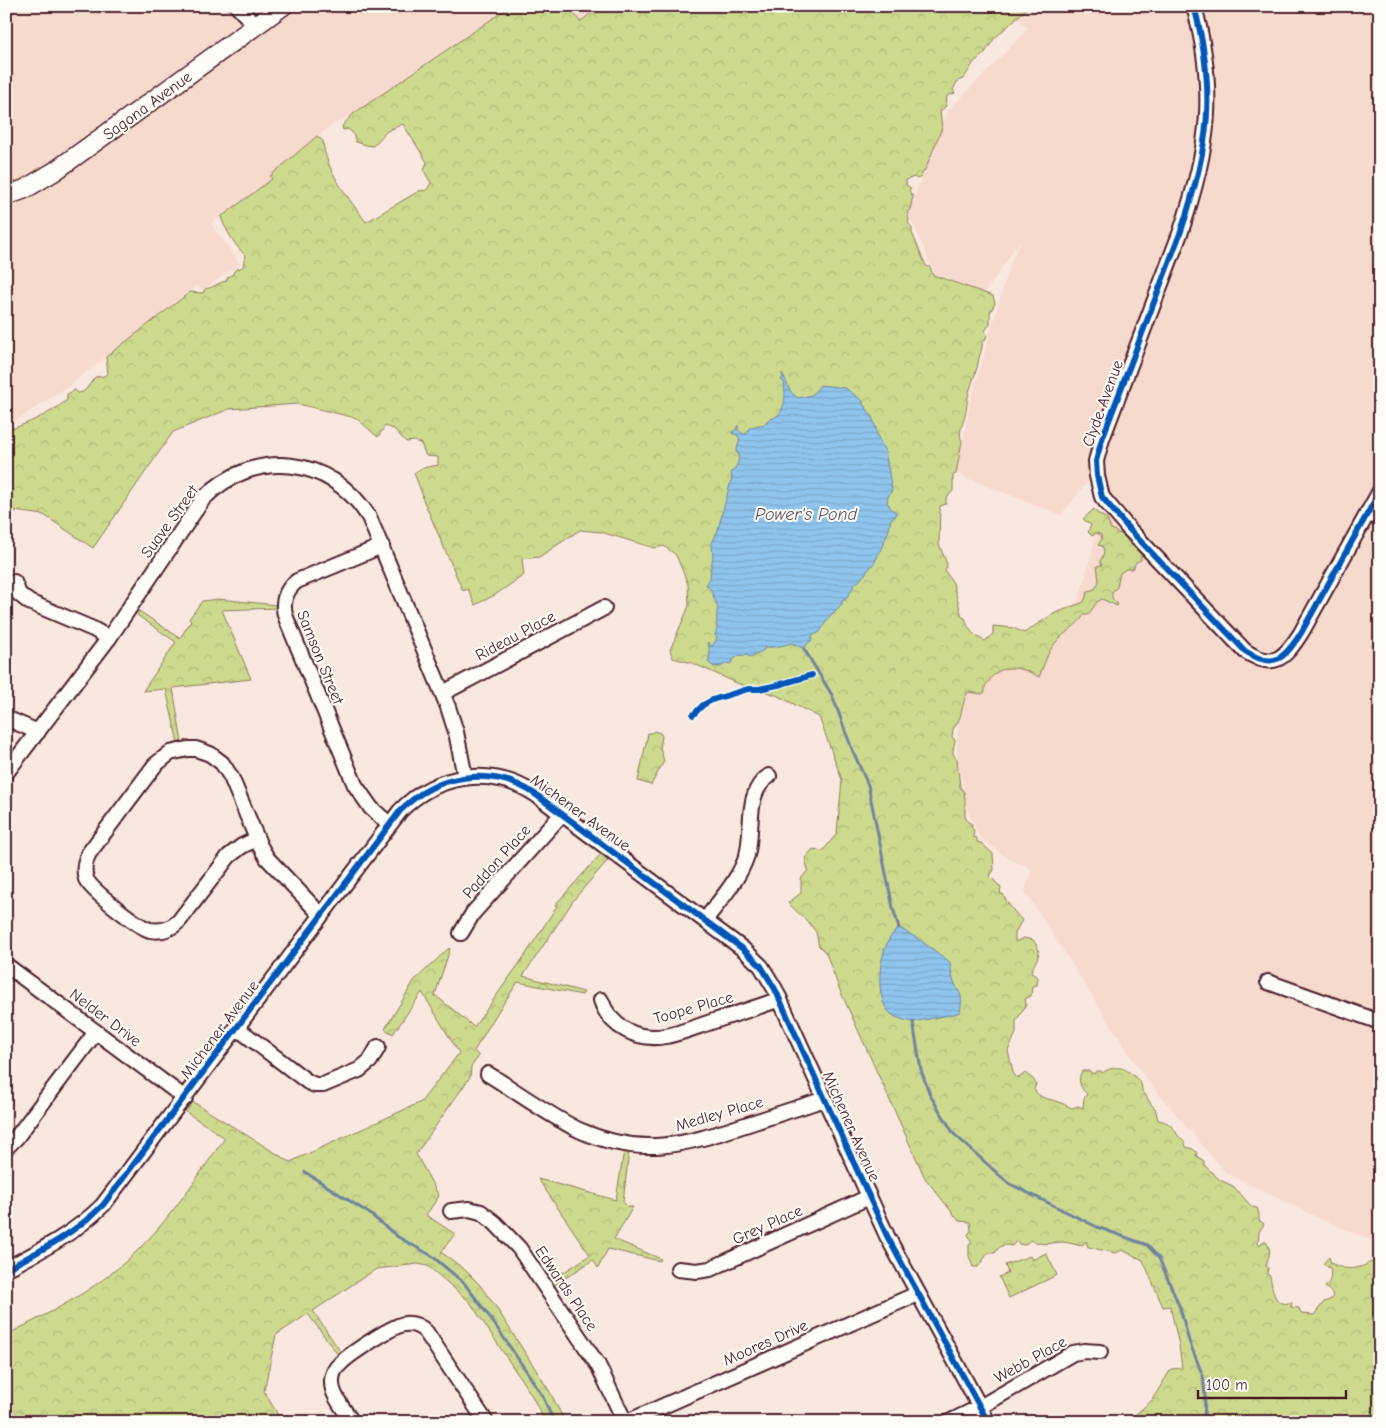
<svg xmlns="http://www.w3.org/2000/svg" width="1386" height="1428" viewBox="0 0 1386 1428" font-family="'Comic Neue',sans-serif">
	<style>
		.built { fill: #f7dace }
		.forest { fill: url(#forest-crowns); stroke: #8c7c5c }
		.water { fill: url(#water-rules); stroke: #73839f }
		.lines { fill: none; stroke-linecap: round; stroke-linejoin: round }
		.stream { stroke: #73839f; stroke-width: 3 }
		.minor-casing { stroke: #4a1f2b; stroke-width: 18 }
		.major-casing { stroke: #4a1f2b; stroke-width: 21 }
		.minor { stroke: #fdfcf7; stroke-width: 14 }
		.major { stroke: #fdfcf7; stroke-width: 18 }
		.cycleway-casing { stroke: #fdfcf7; stroke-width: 9 }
		.cycleway { stroke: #0057b8; stroke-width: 6 }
		.labels { text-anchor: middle; stroke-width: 4; stroke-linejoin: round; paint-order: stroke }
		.street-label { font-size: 16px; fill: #4a1f2b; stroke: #fdfcf7 }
		.water-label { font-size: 18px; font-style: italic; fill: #5f5165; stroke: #fdfcf7 }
	</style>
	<defs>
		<pattern id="forest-crowns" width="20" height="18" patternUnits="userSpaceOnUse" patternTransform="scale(1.25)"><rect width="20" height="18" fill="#cdda8e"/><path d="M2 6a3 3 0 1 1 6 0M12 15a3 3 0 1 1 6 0" fill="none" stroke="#b2bb7b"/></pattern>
		<pattern id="water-rules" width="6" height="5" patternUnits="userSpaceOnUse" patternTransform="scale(1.25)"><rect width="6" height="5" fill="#8fc5ed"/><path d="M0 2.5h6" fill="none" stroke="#7da9cb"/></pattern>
	</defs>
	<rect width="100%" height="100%" fill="#f9e8df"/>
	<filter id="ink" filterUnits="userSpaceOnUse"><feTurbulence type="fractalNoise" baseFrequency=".02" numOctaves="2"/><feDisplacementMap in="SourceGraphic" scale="10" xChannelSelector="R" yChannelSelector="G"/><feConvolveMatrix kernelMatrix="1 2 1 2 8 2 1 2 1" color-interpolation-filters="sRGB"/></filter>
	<g filter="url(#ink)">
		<g class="built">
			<polygon points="6,6 511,6 353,114 329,127 270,175 272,179 211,224 240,264 203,290 196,286 69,386 15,421 6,424"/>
			<polygon points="569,6 600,6 580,22"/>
			<polygon points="1006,6 1187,6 1199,61 1201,112 1194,164 1187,188 1151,286 1164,291 1192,222 1212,153 1215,119 1215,84 1212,50 1203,10 1206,6 1380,6 1380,1244 1320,1219 1226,1173 1144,1077 1025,891 1032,869 1010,860 980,837 968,812 957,755 957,733 966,698 979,674 1024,633 1079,600 1103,510 1094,496 1089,481 1061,515 956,474 971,400 1009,267 1021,239 985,293 935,274 908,213 948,111 1028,29"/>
		</g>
		<g class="forest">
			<path d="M511,6H569L580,22L600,6H1029L994,39L984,54L974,62L964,78L957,82L953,90L955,93L947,96L946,106L940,111L942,128L925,170L923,172L921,177L917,179L914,177L906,180V182L907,186L911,188L909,190L911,195L913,196L910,210L907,212L909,220L908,223L912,228V233L926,266L930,267L933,275L993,296L995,303L990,313V324L985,331L987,335L985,340L982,343C983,349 980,352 979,358C977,370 973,380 969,392C967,400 967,410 964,419C962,426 958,434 962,441L956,474L953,475V491L946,498V504L940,506L939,544L947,564L945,571L953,583L962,617L965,618C968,629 973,636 985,641L993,634V626L1014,628L1024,633L1053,614L1084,602L1088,591L1095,589L1099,581L1097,566L1102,565L1100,561L1103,556L1104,550L1102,546L1098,545L1102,539L1101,535L1097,533L1092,536L1088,532L1091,525L1083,519L1094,509L1097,513L1107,519L1111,529L1114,530L1117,533C1126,534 1126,541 1132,546C1135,549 1138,551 1141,554V560L1136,562L1133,569H1126L1120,573L1117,587L1112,592V598L1118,604L1117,606L1102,599L1097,602L1088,615H1084C1077,626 1065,632 1056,642C1047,652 1044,666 1039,677C1023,667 1000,662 989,681C986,685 984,686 985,692L982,694L968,692C961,703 963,720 953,729L952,737L955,740C954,748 950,754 957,759L960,787L964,792L965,799V816L967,821L973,825L971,827L974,830L973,837L977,838V842L981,843L993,854L994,870L990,876L1001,888L1000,894H1003C1005,901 1016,914 1022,920L1015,933V942L1024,938L1033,940C1045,955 1035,958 1031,973L1038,977L1037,985L1032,986L1031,996L1025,999L1026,1005L1016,1021V1033L1008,1051L1014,1076L1019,1078L1025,1073L1033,1079L1036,1084L1034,1089C1039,1099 1048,1098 1058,1102C1062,1103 1067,1106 1072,1108L1078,1106L1083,1108L1084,1098L1087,1094C1080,1088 1077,1079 1082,1071H1089L1094,1074L1096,1071H1101L1102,1073C1117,1064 1124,1067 1135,1077C1140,1082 1142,1083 1142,1091C1148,1096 1148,1103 1155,1108L1158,1120C1167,1121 1173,1126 1177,1134C1180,1139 1185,1140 1186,1147L1193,1149L1197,1153L1196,1156L1204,1161V1165L1220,1180L1233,1186L1252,1207L1257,1208L1259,1214V1220L1264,1224L1259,1232L1258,1244L1260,1245L1262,1242H1266C1273,1252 1268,1256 1266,1266L1268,1268L1267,1274L1270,1276C1273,1289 1273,1309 1292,1302L1291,1307L1299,1308L1301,1314L1314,1315L1324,1302L1332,1299C1334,1292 1329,1291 1325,1287C1332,1281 1330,1276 1331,1269L1323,1264L1329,1257L1331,1263C1345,1271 1358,1270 1371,1262L1380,1266V1422H1127L1152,1400L1171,1369L1182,1368L1179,1345L1170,1306L1163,1307L1143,1260L1122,1250L1116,1253L1088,1247L1086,1241L1082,1246C1076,1245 1068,1242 1062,1242C1048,1243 1044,1246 1030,1240L1025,1245L1019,1244L1017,1240L1012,1246C1003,1244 1000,1245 995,1253H988L978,1267H973L969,1256V1245L972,1243L968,1234L971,1231L970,1222L959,1221L925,1178L839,988L826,953L819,946L816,932L810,924L788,903L801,893V879L808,870L805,858L813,849L823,851L837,833L842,780L819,717L776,695L739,684L692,663L673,658L670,650L689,606L688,584L676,555L664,546L654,548L601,532L580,530L539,557L522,559L524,575L495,595L475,605L468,589L463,591L422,497L423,496L414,473L422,468L438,465V457L426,456L421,444L415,441L406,442L394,429L385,426L378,437L356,418L298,404L229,409L173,432L93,548L44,515L6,510V431C28,423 49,415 67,400V394L75,390L78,393L83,392L87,388L95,377L104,376L108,373L106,357L190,292L203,293L205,289C213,288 217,283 226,281L228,277L232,275L235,270L243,267L245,255C236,247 225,229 221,217L272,179L270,176L317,136L323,141C325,170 350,200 366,222L419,191L427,190L431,183L424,171L427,162L403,124L387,131L373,146L366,145L356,142L352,132L348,129L343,130L342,126L353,114Z"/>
			<polygon points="218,599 277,605 277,608 222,610 251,679 173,688 182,743 178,743 166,689 143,691 176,642 137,615 139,611 180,638 191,621 189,619 202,601"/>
			<polygon points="654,731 660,733 662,736 660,748 664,761 651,785 638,781 648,733 651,733"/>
			<path d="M601,854L608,860L575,898L523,976L584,992L582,995L518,982L499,1010L474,1051L479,1056L471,1067L470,1077L416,1154L439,1196L426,1215L455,1234L441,1252L464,1269L479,1284L494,1304L550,1392L565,1422H545L532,1396L470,1302L428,1266L418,1264L376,1269L313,1311L342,1354L339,1356L308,1314L276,1335L264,1391L282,1422H6V1335C54,1311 103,1286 141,1247C173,1215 198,1175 225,1138L186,1112L193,1102L290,1162L421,1102L459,1053L422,992L393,1034L385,1029L414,981L449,948L450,949L435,995L474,1027L526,954L557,906L555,905Z"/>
			<polygon points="624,1150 629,1151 623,1202 628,1207 633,1207 614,1239 661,1259 660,1261 608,1249 598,1268 593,1260 553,1286 549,1282 590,1255 538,1179 616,1200"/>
			<polygon points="1046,1253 1057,1275 1009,1298 999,1277 1008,1273 1005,1265 1030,1256 1032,1260"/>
		</g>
		<g class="water">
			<path d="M782,373C789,384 786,390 798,398L812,395L820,385L845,388L863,401V405L865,406L872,417L876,428V433L885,451L892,490L888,497L887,502L892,510L896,512L895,517L891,519L888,533L875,562L860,580L855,584L846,599L842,601V604L829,617L820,632L812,636V640L807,644L804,649L793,643C783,645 776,648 765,647L764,650L750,657L747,655L744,656L739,655L733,660L731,664L727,663L722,666L714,667L708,662L710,655L708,642L712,647L717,638L715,635C719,626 715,616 718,608L710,588L706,585L710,579L711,566L713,558L712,543L717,533L732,477L731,473C736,468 740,461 738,453L736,452L740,439L736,434H732L733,431H735L738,425V430L743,434H746L750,427L765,424L769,419C786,417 786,396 784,382L781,380L783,377Z"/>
			<path d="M899,928L917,938L950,962C951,968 951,974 953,979C959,995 964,992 960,1012L954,1014L913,1022C906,1021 896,1018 891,1014C872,998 879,940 899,928Z"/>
		</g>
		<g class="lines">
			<g class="stream">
				<polyline points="804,649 832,695 852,749 868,785 893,908 899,928"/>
				<polyline points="913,1022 921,1070 930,1095 954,1134 1008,1183 1097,1227 1147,1245 1159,1258 1180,1308 1189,1341 1203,1376 1205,1397 1204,1422"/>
				<polyline points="305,1172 370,1214 398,1237 432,1256 464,1283 489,1316 529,1375 543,1397 554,1422"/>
			</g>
			<defs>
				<g id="minor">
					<polyline points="237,6 256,26"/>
					<path d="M1194,6C1217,92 1209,148 1181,231L1102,439L1096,461L1097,476L1102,497L1129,529L1245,651C1274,670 1284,659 1301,633L1380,491"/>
					<polyline points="1367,513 1380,519"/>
					<path d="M382,546L297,581C285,590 281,604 286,618L355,785L371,808L389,824"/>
					<polyline points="14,582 19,594 29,602 93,629 109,638"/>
					<polyline points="443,693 604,608"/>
					<polyline points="6,718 38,732"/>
					<path d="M6,773L109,638L203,499C254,447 331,456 369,517L448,707L456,732L465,777"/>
					<path d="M257,839L242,846L229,856L179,921C171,929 161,932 150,930C138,927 91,890 86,879C83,870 85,861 89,853L155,765L170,753L188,749H196L210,754L222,763L231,777L260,846L267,858L321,915"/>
					<path d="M705,920C720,900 739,880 747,855C754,830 744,792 769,776"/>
					<polyline points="461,933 473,913 562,814"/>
					<polyline points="6,965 185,1098"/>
					<polyline points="1268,982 1380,1022"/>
					<path d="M601,1000C610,1028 638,1041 666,1036C682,1033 698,1026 714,1021C736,1014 758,1007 780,999"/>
					<polyline points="237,1028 308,1082 315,1085 323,1085 359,1070 370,1061 378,1047"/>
					<path d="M488,1074C516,1091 550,1116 579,1130C641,1158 684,1145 745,1125C772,1116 798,1108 825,1099"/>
					<polyline points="6,1148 16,1138 96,1032"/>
					<polyline points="451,1211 469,1209 481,1212 495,1223 519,1248 598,1365 625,1422"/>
					<path d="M6,1269C42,1250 75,1233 103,1205L400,811C436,774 491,765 535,794L743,949L761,966L775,989L887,1236L988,1422"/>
					<polyline points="678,1269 697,1271 710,1269 869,1197"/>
					<path d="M352,1422C345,1410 331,1395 332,1381C332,1375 335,1368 340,1364C348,1355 395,1324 405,1324C413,1323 420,1326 426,1332L486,1422"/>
					<polyline points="627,1422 917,1294"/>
					<polyline points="949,1422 980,1407 1073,1353 1084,1351 1100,1352"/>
				</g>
				<polyline id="major" points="6,196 25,189 55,171 283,6"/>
			</defs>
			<use href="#minor" class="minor-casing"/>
			<use href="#major" class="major-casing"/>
			<use href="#minor" class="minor"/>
			<use href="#major" class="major"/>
			<defs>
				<g id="cycleway">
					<path d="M1194,6C1217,92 1209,148 1181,231L1102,439L1096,461L1097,476L1102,497L1129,529L1245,651C1274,670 1284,659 1301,633L1380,491"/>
					<polyline points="693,715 703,705 712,700 748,689 759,689 778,685 812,675"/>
					<path d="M6,1269C42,1250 75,1233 103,1205L400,811C436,774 491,765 535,794L743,949L761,966L775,989L887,1236L988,1422"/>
				</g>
			</defs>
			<use href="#cycleway" class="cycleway-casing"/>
			<use href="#cycleway" class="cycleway"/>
		</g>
	</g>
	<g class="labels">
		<g class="street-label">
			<text transform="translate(147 105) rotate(-36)" y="6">Sagona Avenue</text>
			<text transform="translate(1102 403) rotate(-70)" y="6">Clyde Avenue</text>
			<text transform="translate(169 521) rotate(-54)" y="6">Suave Street</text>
			<text transform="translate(515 635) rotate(-28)" y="6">Rideau Place</text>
			<text transform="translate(321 657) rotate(68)" y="6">Samson Street</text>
			<text transform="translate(581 812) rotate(36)" y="6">Michener Avenue</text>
			<text transform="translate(496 861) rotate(-48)" y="6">Paddon Place</text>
			<text transform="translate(693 1007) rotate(-16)" y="6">Toope Place</text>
			<text transform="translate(106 1017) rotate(37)" y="6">Nelder Drive</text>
			<text transform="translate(219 1029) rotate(-53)" y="6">Michener Avenue</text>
			<text transform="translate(719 1113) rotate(-16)" y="6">Medley Place</text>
			<text transform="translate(852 1126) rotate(66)" y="6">Michener Avenue</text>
			<text transform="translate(767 1224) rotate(-24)" y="6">Grey Place</text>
			<text transform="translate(567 1288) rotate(56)" y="6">Edwards Place</text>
			<text transform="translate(765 1342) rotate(-24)" y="6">Moores Drive</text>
			<text transform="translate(1030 1359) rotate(-29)" y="6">Webb Place</text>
		</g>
		<g class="water-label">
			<text x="806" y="520">Power's Pond</text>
		</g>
	</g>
	<rect width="1386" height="1428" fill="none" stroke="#fdfcf7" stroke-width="25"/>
	<rect x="12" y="12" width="1361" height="1403" fill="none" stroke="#4a1f2b" stroke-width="2" filter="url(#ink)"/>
	<path d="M1198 1390v8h148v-8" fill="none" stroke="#4a1f2b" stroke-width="2.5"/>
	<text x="1206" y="1390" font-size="15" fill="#4a1f2b" stroke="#fdfcf7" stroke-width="4" paint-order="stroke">100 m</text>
</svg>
